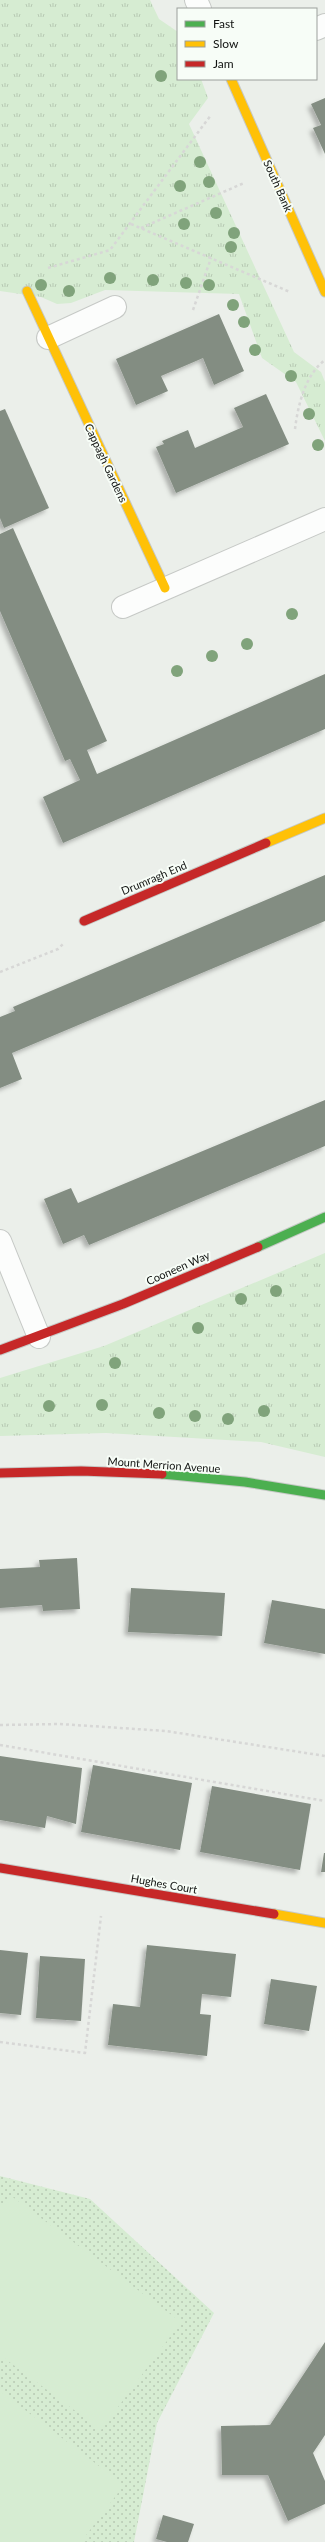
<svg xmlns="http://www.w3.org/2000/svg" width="325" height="2542" viewBox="0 0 325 2542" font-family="Lato,sans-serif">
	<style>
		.grass { fill: url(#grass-tufts) }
		.park { fill: url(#park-dots) }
		.pitch { fill: #d6ecd2 }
		.building { fill: #838d82; filter: url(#shadow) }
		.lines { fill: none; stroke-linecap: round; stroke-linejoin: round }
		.street-casing { stroke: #c6c9c6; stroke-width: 24 }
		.fast-casing { stroke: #c6c9c6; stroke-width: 11 }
		.slow-casing { stroke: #c6c9c6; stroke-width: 11 }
		.jam-casing { stroke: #c6c9c6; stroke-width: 11 }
		.path { stroke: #d7d7d6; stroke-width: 2.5; stroke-dasharray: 3 3; stroke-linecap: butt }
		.street { stroke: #fcfdfc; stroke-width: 22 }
		.fast { stroke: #4caf50; stroke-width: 9 }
		.slow { stroke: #ffc107; stroke-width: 9 }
		.jam { stroke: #c62828; stroke-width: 9 }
		.tree { fill: #80a37b }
		.labels { text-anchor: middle; stroke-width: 4; stroke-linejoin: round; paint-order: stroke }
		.street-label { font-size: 11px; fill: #101210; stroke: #f7fdf7 }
	</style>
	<defs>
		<pattern id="grass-tufts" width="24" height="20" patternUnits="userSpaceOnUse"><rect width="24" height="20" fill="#d6ecd2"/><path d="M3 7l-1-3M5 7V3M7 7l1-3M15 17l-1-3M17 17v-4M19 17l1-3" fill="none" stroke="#b7c9b3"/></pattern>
		<pattern id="park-dots" width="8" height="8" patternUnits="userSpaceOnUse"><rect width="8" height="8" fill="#d6ecd2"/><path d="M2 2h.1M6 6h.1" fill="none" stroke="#b7c9b3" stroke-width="1.8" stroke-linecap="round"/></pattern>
		<filter id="shadow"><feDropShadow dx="-3.5" dy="3.5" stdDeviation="2" flood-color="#0004"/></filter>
	</defs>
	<rect width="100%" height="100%" fill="#ebefea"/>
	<g class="grass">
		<polygon points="0,0 150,0 159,19 178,32 178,79 201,79 208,98 189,124 294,352 321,372 325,382 325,441 296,382 262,358 239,294 105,290 71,303 57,304 41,297 0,291"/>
		<polygon points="325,1253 325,1457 261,1442 106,1433 0,1436 0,1378 104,1346"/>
	</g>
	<polygon class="park" points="0,2176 90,2199 214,2313 157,2423 134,2542 0,2542"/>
	<g class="pitch">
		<polygon points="10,2195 181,2322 101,2430 0,2355 0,2208"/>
		<polygon points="0,2391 124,2485 81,2542 0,2542"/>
	</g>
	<g class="building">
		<polygon points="325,98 325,154 313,128 321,125 311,104"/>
		<polygon points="219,314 244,371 214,385 203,358 161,376 168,391 136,405 116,359"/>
		<polygon points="266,394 289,444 176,493 156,447 164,444 162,441 188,430 195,448 243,427 234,408"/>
		<polygon points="5,409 49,508 4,528 0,518 0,411"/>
		<polygon points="13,528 107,741 87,750 97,774 325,674 325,729 63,843 43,797 80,780 70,759 65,761 0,611 0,534"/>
		<polygon points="325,875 325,921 12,1053 22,1079 0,1088 0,1017 15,1011 13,1007"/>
		<polygon points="325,1100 325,1146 89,1245 84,1235 63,1244 44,1199 71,1188 78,1203"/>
		<polygon points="77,1558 80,1609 43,1611 42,1605 0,1608 0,1569 40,1567 39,1560"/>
		<polygon points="131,1588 225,1593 222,1636 128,1632"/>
		<polygon points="272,1600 325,1609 325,1654 264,1643"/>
		<polygon points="0,1756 82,1768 76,1824 47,1816 45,1828 0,1820"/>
		<polygon points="93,1765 192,1783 180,1850 81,1832"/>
		<polygon points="212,1786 311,1804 300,1870 200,1852"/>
		<polygon points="324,1853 325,1853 325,1872 321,1872"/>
		<polygon points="147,1945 236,1954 231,1997 202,1994 200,2014 211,2015 207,2056 108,2045 113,2004 140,2007"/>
		<polygon points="0,1950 28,1953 21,2015 0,2013"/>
		<polygon points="40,1956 85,1959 81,2021 36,2018"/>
		<polygon points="271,1979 317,1986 309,2031 264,2024"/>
		<polygon points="325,2342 325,2435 313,2453 325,2481 325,2504 288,2521 268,2475 222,2475 221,2426 270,2425"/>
		<polygon points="163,2515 194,2524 188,2542 167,2542 156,2539"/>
	</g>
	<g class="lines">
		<defs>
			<g id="street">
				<polyline points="196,0 200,9"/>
				<polyline points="316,29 325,25"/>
				<polyline points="48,338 115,307"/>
				<polyline points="123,607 325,519"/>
				<polyline points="0,1241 39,1337"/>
			</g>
			<g id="fast">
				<polyline points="258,1247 325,1217"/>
				<polyline points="162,1474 245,1482 325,1495"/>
			</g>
			<g id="slow">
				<polyline points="231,79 325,292"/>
				<polyline points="27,291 165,588"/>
				<polyline points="266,843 325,818"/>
				<polyline points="274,1914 325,1923"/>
			</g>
			<g id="jam">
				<polyline points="84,921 266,843"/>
				<polyline points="0,1350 123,1304 258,1247"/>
				<polyline points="0,1473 81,1471 162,1474"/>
				<polyline points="0,1868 274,1914"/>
			</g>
		</defs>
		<use href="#street" class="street-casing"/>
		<use href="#fast" class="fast-casing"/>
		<use href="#slow" class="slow-casing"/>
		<use href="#jam" class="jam-casing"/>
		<g class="path">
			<polyline points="131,224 290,292"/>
			<polyline points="141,228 244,183"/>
			<polyline points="48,268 110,250 211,115"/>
			<polyline points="193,310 211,258"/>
			<path d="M295,429C298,405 305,375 325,360"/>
			<polyline points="0,972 58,949 63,944"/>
			<polyline points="0,1725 60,1724 166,1731 325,1756"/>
			<polyline points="0,1745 325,1801"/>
			<polyline points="0,2042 85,2053 101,1916"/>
		</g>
		<use href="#street" class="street"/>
		<use href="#fast" class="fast"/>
		<use href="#slow" class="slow"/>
		<use href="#jam" class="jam"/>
	</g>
	<g class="tree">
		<circle cx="161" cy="76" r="6"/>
		<circle cx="200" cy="162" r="6"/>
		<circle cx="209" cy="182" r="6"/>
		<circle cx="180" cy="186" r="6"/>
		<circle cx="216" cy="213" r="6"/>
		<circle cx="184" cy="224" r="6"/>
		<circle cx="234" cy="233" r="6"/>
		<circle cx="231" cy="247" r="6"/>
		<circle cx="110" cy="278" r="6"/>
		<circle cx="153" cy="280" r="6"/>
		<circle cx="186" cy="283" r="6"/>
		<circle cx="41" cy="285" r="6"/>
		<circle cx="209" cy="285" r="6"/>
		<circle cx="69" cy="291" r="6"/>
		<circle cx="233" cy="305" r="6"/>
		<circle cx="244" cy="322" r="6"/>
		<circle cx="255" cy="350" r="6"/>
		<circle cx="291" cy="376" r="6"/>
		<circle cx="309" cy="414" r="6"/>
		<circle cx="318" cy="445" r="6"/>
		<circle cx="292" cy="614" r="6"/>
		<circle cx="247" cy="644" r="6"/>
		<circle cx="212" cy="656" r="6"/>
		<circle cx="177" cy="671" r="6"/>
		<circle cx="276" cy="1291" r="6"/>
		<circle cx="241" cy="1299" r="6"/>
		<circle cx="198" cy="1328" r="6"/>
		<circle cx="115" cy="1363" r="6"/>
		<circle cx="102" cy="1405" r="6"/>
		<circle cx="49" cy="1406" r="6"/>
		<circle cx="264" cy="1411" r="6"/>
		<circle cx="159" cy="1413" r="6"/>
		<circle cx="195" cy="1416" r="6"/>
		<circle cx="228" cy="1419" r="6"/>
	</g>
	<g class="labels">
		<g class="street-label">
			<text transform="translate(278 186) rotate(66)" y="4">South Bank</text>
			<text transform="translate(106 463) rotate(65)" y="4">Cappagh Gardens</text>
			<text transform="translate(154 878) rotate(-23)" y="4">Drumragh End</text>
			<text transform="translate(178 1268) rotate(-24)" y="4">Cooneen Way</text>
			<text transform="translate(164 1465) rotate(4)" y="4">Mount Merrion Avenue</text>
			<text transform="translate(164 1884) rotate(10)" y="4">Hughes Court</text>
		</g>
	</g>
	<rect x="177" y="8" width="140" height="72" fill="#f7fdf7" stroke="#9b9f9b"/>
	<rect x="185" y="21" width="20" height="6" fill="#4caf50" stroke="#9b9f9b"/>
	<text x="213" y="28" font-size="12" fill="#101210">Fast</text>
	<rect x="185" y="41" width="20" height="6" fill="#ffc107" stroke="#9b9f9b"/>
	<text x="213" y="48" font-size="12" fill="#101210">Slow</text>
	<rect x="185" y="61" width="20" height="6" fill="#c62828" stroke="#9b9f9b"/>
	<text x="213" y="68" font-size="12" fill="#101210">Jam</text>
</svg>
